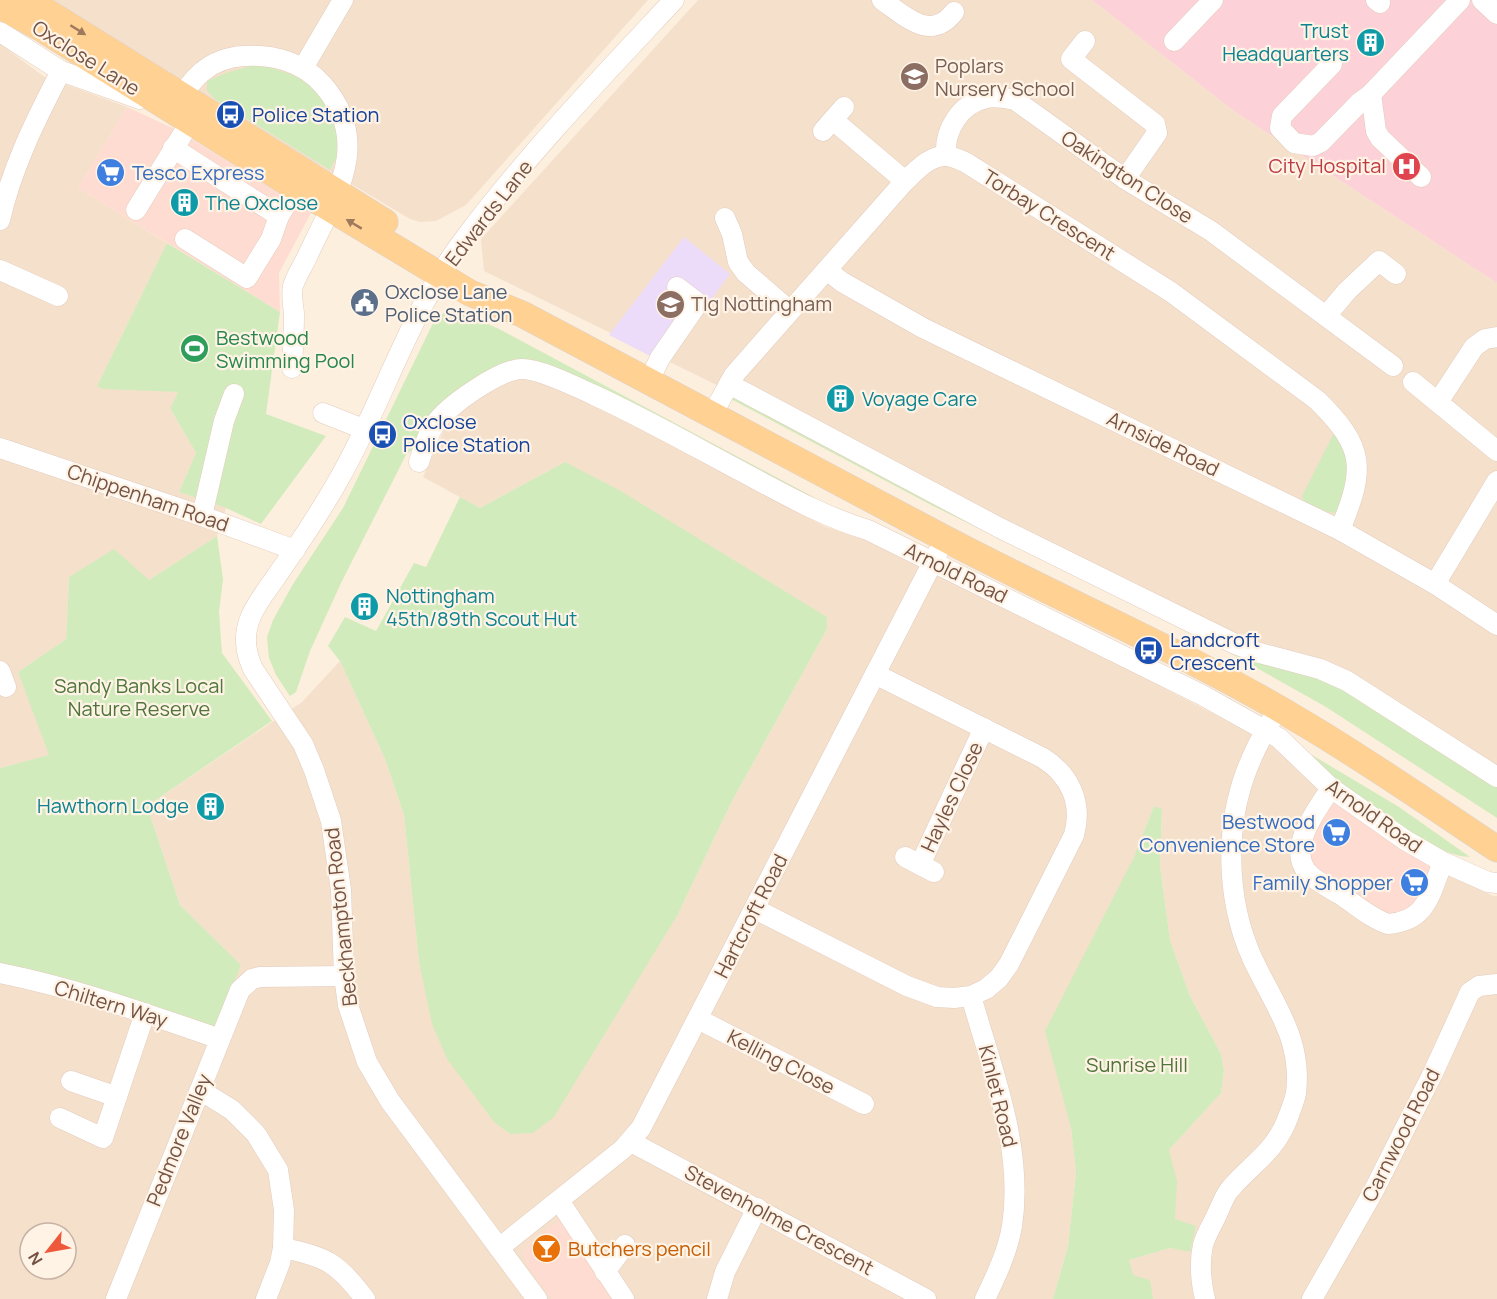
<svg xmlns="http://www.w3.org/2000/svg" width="1497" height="1299" viewBox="0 0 1497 1299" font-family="Manrope,sans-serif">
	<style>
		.residential { fill: #f5e0cc; fill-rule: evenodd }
		.commercial { fill: #ffdcd1 }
		.education { fill: #ecdbf9 }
		.medical { fill: #fcd1d8 }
		.green { fill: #d2ebbc }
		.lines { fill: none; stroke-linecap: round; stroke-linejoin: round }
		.minor-casing { stroke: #e3ccbd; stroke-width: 21 }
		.major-casing { stroke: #dbd2cf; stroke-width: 27 }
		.minor { stroke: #fff; stroke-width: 20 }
		.major { stroke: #ffd193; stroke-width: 26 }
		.oneway { fill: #9e795c }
		.labels { text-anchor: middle; stroke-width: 4.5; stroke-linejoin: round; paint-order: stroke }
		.culture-label { font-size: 20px; fill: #0d838f; stroke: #fff3e5; text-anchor: start }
		.street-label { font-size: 20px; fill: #745345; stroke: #fff3e5 }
		.education-label { font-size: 20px; fill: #785e54; stroke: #fff3e5; text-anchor: start }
		.transit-label { font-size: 20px; fill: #164399; stroke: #fff3e5; text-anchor: start }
		.health-label { font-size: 20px; fill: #be3a42; stroke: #fff3e5; text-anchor: end }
		.shop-label { font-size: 20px; fill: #366cbe; stroke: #fff3e5; text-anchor: end }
		.service-label { font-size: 20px; fill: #4e5e75; stroke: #fff3e5; text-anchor: start }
		.leisure-label { font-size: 20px; fill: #27864d; stroke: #fff3e5; text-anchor: start }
		.park-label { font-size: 20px; fill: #4f753b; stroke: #fff3e5 }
		.food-label { font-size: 20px; fill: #c56008; stroke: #fff3e5; text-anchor: start }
	</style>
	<rect width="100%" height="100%" fill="#fdefde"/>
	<g class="residential">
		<polygon points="42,0 648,0 466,205 436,221 420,222 410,219"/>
		<polygon points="698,0 1092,0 1234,111 1497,283 1497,773 984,516 484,271 481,239"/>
		<polygon points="0,44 43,76 127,107 78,188 167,243 97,386 178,392 170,408 196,453 179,492 226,508 217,536 149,580 69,577 66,639 18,672 50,755 0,768"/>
		<path d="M509,378L528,379L552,385L599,407L824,526L868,541L1055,632L1270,743L1444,871L1493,896H1497V1299H1130L1129,1260L1170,1248L1190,1251L1175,1219L1169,1150L1221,1093L1224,1071L1221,1054L1190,996L1170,940L1160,866L1162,810L1154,806L1133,859L1071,1128L1076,1172L1068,1246L1053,1299H0V964L241,965L180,905L147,806L302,702L340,661L385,759L404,815L419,962L678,914L731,803L827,629L565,462L480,508L423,477L448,421ZM30,1233H66V1269H30Z"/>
	</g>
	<g class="commercial">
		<polygon points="127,107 177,130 311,213 279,273 280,312 78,188"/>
		<polygon points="1324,791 1444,871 1397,927 1305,876 1299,831"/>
		<polygon points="566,1216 617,1299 552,1299 527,1265 524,1258 526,1247 531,1241"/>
	</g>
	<polygon class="education" points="684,237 730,274 664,363 609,335"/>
	<polygon class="medical" points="1092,0 1497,0 1497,283 1234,111"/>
	<g class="green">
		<polygon points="259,64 296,76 309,84 328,106 340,141 336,159 330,170 216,100 207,91 207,81 229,72"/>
		<polygon points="167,243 280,312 266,414 326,436 261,524 226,508 179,492 196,453 170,408 178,392 103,389 97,386"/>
		<polygon points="458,310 501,330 860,522 517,362 406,455 341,583 310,651 296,692 290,696 276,675 269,658 267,637 273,620 293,584 343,508 435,319 447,311"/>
		<polygon points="731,393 1321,675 1425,737 1497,787 1497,818 1326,707 1207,640 933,506 729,398"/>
		<polygon points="1334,433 1346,447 1350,491 1336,513 1328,512 1304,502 1302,496"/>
		<polygon points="565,462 619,490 827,617 827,629 731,803 678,914 554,1117 533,1133 510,1134 494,1122 447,1059 432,1024 419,962 404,815 385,759 340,661 328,646 345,617 376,631 414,563 426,567 460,497 480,508"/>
		<polygon points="217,536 223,579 219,612 222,653 272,721 147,806 180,905 241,965 216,1027 106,991 0,964 0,768 49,755 18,672 66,639 69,577 114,549 149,580"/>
		<path d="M1302,749L1399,807L1470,857C1427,857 1333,780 1302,749Z"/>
		<polygon points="1154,806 1162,809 1160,866 1170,940 1190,996 1221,1054 1224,1071 1221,1093 1169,1150 1177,1181 1175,1219 1196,1226 1190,1252 1170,1248 1129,1260 1133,1275 1150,1280 1153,1299 1053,1299 1068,1246 1076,1172 1071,1128 1045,1031 1133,859"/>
	</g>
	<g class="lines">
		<defs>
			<g id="minor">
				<path d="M882,0C906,17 931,42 954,12"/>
				<polyline points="1376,0 1380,3"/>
				<polyline points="1482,0 1497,14"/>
				<polyline points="0,32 61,71 140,99"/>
				<polyline points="1085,41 1071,59 1155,124 1157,133 1125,179"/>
				<polyline points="1174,41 1213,0"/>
				<polyline points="1332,64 1282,116 1280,128 1294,143 1313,146 1321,142 1360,102 1371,94 1460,0"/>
				<polyline points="303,68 343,0"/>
				<polyline points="1371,94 1376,131 1380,138 1421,177"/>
				<path d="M174,107C192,79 208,58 244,56C273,54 303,62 323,85C374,144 334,198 307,257C303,266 296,276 293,286C291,294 293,305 294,313C294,332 293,350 292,368"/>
				<polyline points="833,120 905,181"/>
				<polyline points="823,131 844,107"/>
				<polyline points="173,148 279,216 303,177"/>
				<path d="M946,156C944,130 960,104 986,98C996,96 1005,98 1015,100L1125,179L1211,231L1393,366"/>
				<polyline points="136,210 197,111"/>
				<polyline points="725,218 732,234 738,262 746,273 790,311"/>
				<path d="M0,220C12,167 36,119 61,71"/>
				<polyline points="185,239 247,278 271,239 279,216"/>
				<polyline points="0,270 58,296"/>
				<polyline points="827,270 842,282 923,328 1340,530 1435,584 1497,625"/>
				<polyline points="1326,316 1347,291 1379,261 1396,274"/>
				<polyline points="649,381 660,358 698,303 677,287"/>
				<polyline points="1413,382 1497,451"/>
				<polyline points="729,384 998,527 1235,644 1256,652 1320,669 1347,681 1497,777"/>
				<polyline points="1438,402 1474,347 1485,339 1497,337"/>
				<polyline points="323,413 366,430"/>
				<path d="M712,415L734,375L905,181C916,171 930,155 946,156C952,156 960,160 965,162L1171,292L1317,400C1366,448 1365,469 1340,530"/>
				<polyline points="0,448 202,516 295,550"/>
				<path d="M419,462C423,449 427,435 435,424C447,406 500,369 522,369C541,369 576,387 594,395C646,419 697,448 748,475C787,496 825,517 868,530L1202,695L1279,738L1331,788L1405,840L1443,862L1488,882L1497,883"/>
				<polyline points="202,516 224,421 234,394"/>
				<polyline points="1435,584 1497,481"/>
				<polyline points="0,671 6,687"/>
				<path d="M1331,788C1317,810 1284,850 1310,875C1319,883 1331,889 1341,895C1356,905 1372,919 1388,924C1428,921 1430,893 1443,862"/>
				<polyline points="905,857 934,872"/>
				<polyline points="920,865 984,728"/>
				<path d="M755,909L907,986L937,997L954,998L971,996L986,989L999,978L1009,964L1074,835C1083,803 1070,775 1043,758L875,674"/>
				<path d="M0,973C75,988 148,1014 220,1039"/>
				<path d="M971,996C992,1070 1024,1148 1012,1226C1008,1251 996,1276 985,1299"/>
				<polyline points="698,1019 864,1104"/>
				<polyline points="71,1081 117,1097"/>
				<polyline points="200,1090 232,1110 256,1134 278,1170 284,1210 283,1248 280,1263 266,1299"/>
				<polyline points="60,1118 103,1138 145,1013"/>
				<polyline points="631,1142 926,1299"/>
				<polyline points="560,1202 624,1299"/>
				<path d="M283,1248C327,1257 338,1263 365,1299"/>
				<polyline points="499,1248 623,1149 641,1128 938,552"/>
				<polyline points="605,1272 625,1245"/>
				<polyline points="116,1299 240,990 252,979 260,977 344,976"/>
				<path d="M537,1299L390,1101L367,1062L348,1005L344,976L341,890L331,821L314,770L303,744L253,669C245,651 243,635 251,616C258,600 271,585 280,571C301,541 321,511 339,479C383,402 411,308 465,238C528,154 602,77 674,0"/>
				<polyline points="717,1299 725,1272 757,1208"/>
				<path d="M1205,1299C1201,1282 1199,1263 1203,1245C1206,1234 1214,1222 1218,1212C1222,1204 1225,1194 1231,1188C1255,1161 1276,1151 1289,1115C1291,1108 1295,1100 1296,1093C1302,1043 1279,1012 1258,970C1227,911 1223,834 1246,772C1253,753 1262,736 1272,719"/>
				<polyline points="1312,1299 1373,1192 1433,1073 1470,992 1479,986 1497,984"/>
			</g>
			<g id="major">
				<polyline points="28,0 385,222"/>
				<path d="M0,6L39,27L296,188L470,293L522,314C662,388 802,463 942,537C1061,600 1185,652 1300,721C1368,761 1432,806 1497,849"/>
			</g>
		</defs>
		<use href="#minor" class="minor-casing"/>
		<use href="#major" class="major-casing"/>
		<use href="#minor" class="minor"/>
		<use href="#major" class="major"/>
	</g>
	<defs><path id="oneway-solid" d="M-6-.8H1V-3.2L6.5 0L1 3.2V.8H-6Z" transform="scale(1.5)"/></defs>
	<g class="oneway">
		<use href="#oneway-solid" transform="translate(78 30) rotate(32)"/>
		<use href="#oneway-solid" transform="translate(354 224) rotate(-149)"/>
	</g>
	<defs>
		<symbol id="building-disc" viewBox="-11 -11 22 22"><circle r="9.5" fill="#0f9aa8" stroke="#fff3e5"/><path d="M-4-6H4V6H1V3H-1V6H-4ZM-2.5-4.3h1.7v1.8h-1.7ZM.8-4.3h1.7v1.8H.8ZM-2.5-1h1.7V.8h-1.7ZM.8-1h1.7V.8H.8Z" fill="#fff"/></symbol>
		<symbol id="school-disc" viewBox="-11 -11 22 22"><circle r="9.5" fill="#8d6e63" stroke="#fff3e5"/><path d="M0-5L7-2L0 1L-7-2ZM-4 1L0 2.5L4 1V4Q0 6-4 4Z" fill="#fff"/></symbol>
		<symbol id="bus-disc" viewBox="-11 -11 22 22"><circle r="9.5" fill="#1a4fb4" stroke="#fff3e5"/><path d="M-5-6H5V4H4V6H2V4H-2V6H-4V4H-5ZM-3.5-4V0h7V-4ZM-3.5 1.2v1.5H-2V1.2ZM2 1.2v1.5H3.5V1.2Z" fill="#fff"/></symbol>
		<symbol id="hospital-disc" viewBox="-11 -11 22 22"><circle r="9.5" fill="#e0444e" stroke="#fff3e5"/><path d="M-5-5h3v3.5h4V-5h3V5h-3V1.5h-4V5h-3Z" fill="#fff"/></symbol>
		<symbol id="supermarket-disc" viewBox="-11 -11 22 22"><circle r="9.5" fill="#3f7fe0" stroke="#fff3e5"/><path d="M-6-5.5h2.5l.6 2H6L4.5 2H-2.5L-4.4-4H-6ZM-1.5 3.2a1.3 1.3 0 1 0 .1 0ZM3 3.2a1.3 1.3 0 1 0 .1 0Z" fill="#fff"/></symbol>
		<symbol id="civic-disc" viewBox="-11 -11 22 22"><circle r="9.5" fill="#5c6f8a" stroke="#fff3e5"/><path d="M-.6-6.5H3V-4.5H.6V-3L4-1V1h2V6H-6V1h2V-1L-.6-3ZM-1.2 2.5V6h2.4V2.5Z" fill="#fff"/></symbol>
		<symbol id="stadium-disc" viewBox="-11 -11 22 22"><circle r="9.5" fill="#2e9e5b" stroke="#fff3e5"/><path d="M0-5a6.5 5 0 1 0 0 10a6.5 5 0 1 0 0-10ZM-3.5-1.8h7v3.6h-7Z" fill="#fff"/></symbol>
		<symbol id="bar-disc" viewBox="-11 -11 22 22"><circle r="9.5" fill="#e8710a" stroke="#fff3e5"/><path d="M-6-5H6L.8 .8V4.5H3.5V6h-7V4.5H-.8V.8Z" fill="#fff"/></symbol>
	</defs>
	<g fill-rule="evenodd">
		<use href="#building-disc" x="1354" y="26" width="33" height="33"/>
		<use href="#school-disc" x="898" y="60" width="33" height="33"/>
		<use href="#bus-disc" x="214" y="98" width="33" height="33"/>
		<use href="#hospital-disc" x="1390" y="150" width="33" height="33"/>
		<use href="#supermarket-disc" x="94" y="156" width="33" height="33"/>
		<use href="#building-disc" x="168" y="186" width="33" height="33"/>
		<use href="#civic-disc" x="348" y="286" width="33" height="33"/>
		<use href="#school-disc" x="654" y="288" width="33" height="33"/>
		<use href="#stadium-disc" x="178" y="332" width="33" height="33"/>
		<use href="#building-disc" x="824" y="382" width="33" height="33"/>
		<use href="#bus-disc" x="366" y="418" width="33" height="33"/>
		<use href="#building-disc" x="348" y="590" width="33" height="33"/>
		<use href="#bus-disc" x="1132" y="634" width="33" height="33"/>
		<use href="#building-disc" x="194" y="790" width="33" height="33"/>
		<use href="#supermarket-disc" x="1320" y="816" width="33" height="33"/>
		<use href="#supermarket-disc" x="1398" y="866" width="33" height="33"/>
		<use href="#bar-disc" x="530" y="1232" width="33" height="33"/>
	</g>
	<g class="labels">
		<g class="culture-label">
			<text x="1349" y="38" text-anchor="end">Trust<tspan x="1349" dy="23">Headquarters</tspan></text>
			<text x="205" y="210">The Oxclose</text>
			<text x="862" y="406">Voyage Care</text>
			<text x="386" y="603">Nottingham<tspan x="386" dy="23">45th/89th Scout Hut</tspan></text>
			<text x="189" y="813" text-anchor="end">Hawthorn Lodge</text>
		</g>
		<g class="street-label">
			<text transform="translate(86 58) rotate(32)" y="7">Oxclose Lane</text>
			<text transform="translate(1127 177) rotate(33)" y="7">Oakington Close</text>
			<text transform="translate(489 213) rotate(-52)" y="7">Edwards Lane</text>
			<text transform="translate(1049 215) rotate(32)" y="7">Torbay Crescent</text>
			<text transform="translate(1163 444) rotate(26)" y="7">Arnside Road</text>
			<text transform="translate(148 498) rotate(19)" y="7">Chippenham Road</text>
			<text transform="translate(956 573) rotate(26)" y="7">Arnold Road</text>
			<text transform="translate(952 797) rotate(-65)" y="7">Hayles Close</text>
			<text transform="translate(1374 816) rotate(35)" y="7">Arnold Road</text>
			<text transform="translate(751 916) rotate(-63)" y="7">Hartcroft Road</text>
			<text transform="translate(341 917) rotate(-96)" y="7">Beckhampton Road</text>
			<text transform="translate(111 1004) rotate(17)" y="7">Chiltern Way</text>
			<text transform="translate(781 1062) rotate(27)" y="7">Kelling Close</text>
			<text transform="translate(998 1096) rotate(76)" y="7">Kinlet Road</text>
			<text transform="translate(1401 1135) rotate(-63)" y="7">Carnwood Road</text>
			<text transform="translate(179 1140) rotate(-68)" y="7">Pedmore Valley</text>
			<text transform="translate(779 1220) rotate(28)" y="7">Stevenholme Crescent</text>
		</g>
		<g class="education-label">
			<text x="935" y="73">Poplars<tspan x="935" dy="23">Nursery School</tspan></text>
			<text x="691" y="311">Tlg Nottingham</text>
		</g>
		<g class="transit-label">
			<text x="252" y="122">Police Station</text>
			<text x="403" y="429">Oxclose<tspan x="403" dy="23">Police Station</tspan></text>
			<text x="1170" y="647">Landcroft<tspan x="1170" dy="23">Crescent</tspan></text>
		</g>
		<g class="health-label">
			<text x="1386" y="173">City Hospital</text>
		</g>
		<g class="shop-label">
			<text x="132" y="180" text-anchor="start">Tesco Express</text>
			<text x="1315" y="829">Bestwood<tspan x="1315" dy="23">Convenience Store</tspan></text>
			<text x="1393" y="890">Family Shopper</text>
		</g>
		<g class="service-label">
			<text x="385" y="299">Oxclose Lane<tspan x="385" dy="23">Police Station</tspan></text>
		</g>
		<g class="leisure-label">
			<text x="216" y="345">Bestwood<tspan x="216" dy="23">Swimming Pool</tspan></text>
		</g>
		<g class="park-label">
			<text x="139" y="693">Sandy Banks Local<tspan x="139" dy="23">Nature Reserve</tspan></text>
			<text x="1137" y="1072">Sunrise Hill</text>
		</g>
		<g class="food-label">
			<text x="568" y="1256">Butchers pencil</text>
		</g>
	</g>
	<g transform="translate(48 1251) rotate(239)"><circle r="28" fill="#fff3e5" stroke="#c7b3a5" stroke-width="1.5"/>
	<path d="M0-4.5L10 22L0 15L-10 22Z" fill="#ef593b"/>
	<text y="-9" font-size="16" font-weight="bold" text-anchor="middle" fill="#745345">N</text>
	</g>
</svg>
